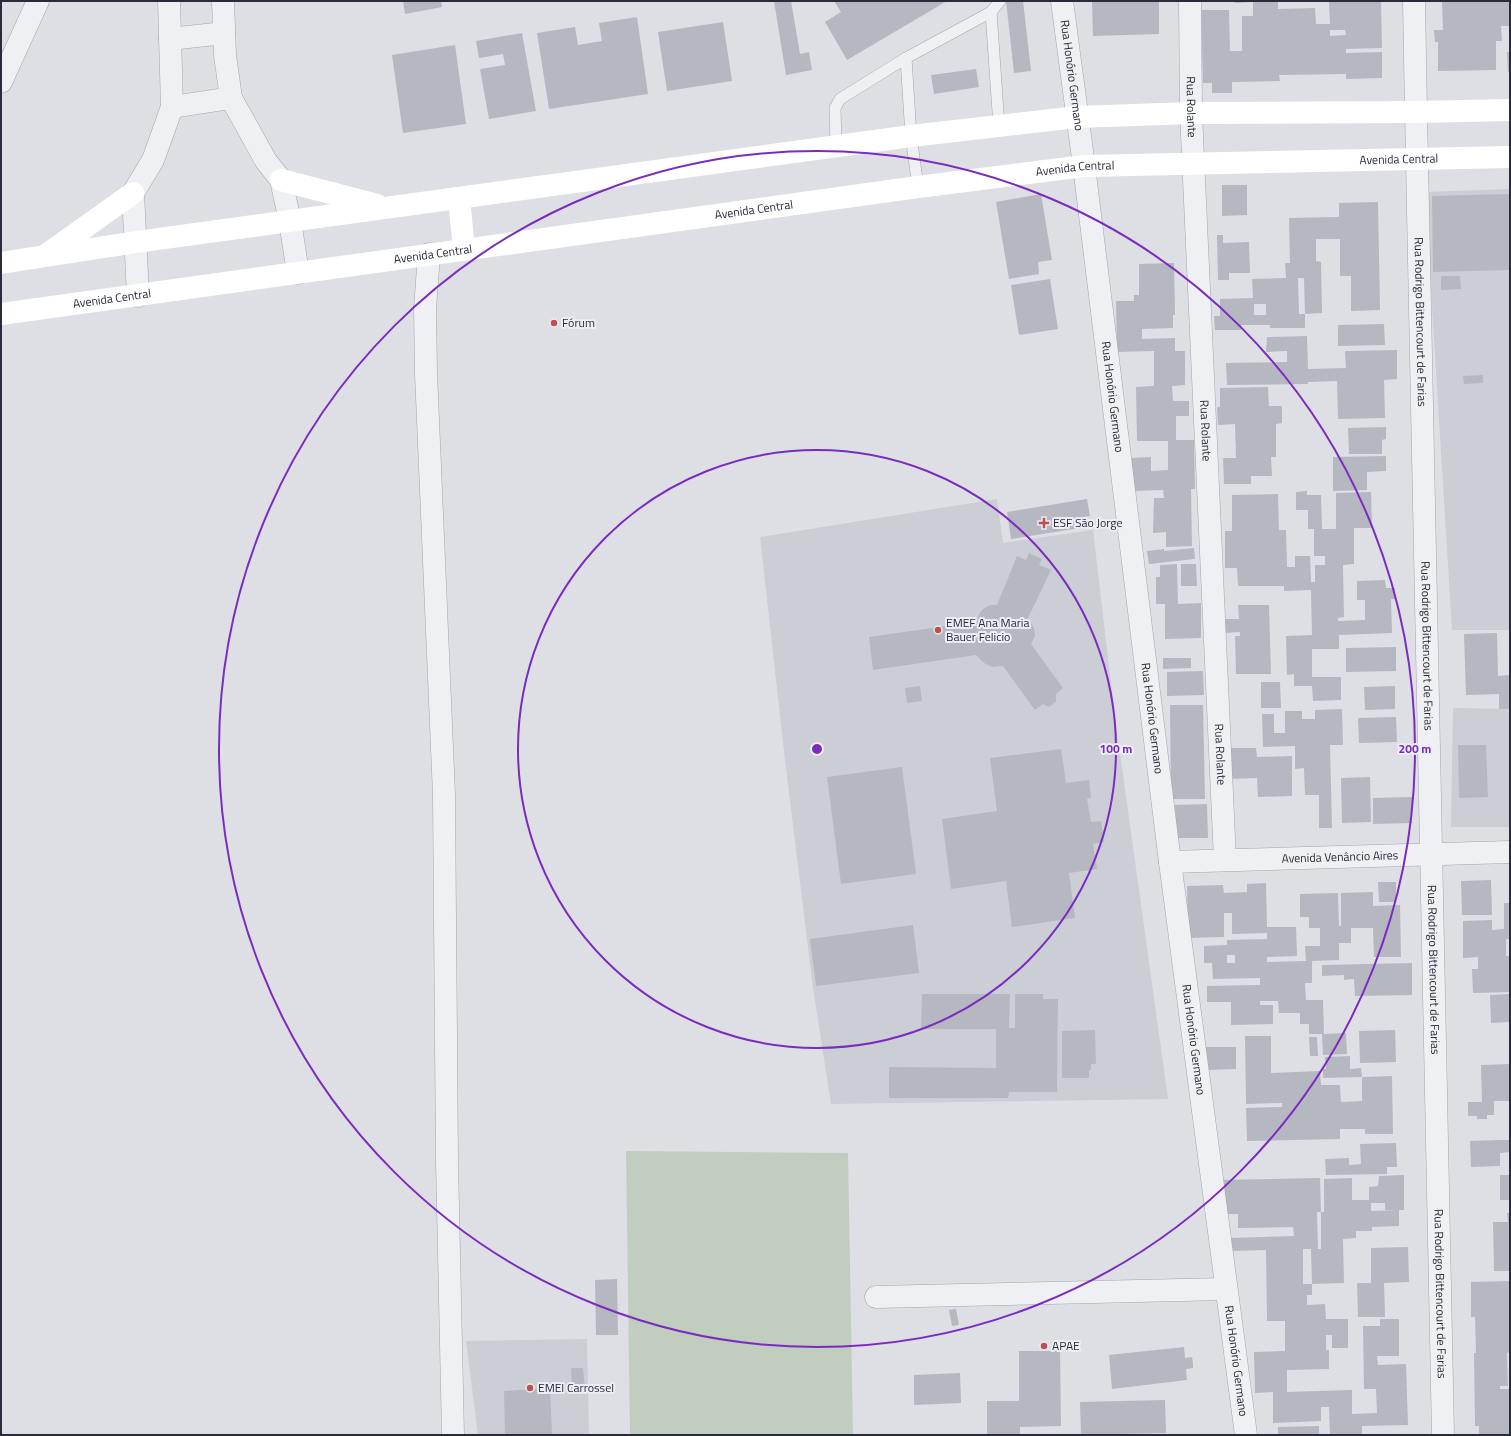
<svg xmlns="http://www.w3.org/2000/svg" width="1511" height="1436" viewBox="0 0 1511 1436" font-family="'Titillium Web',sans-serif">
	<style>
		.built { fill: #ccced6 }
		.green { fill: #c1cebf }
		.building { fill: #b5b8c1; fill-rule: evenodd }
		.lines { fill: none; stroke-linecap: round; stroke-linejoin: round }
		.service-casing { stroke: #a3a6ae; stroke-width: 12 }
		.minor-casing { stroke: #a3a6ae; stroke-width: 23 }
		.tertiary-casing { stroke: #a3a6ae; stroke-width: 23 }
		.service { stroke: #eff0f4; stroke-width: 11 }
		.minor { stroke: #eff0f4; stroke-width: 22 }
		.tertiary { stroke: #eff0f4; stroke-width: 22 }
		.secondary { stroke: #fff; stroke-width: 22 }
		.ring { fill: none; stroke: #7b2cbf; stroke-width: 2 }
		.poi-dot { fill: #bd4f4f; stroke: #eceef3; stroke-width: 1.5 }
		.labels { text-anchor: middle; stroke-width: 4; stroke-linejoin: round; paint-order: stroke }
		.street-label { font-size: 12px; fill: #282c3a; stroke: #eceef3 }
		.poi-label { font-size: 12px; fill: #282c3a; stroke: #eceef3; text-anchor: start }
		.centre { fill: #7b2cbf; stroke: #eceef3; stroke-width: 2 }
		.ring-label { font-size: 12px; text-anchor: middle; font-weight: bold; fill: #7b2cbf; stroke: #eceef3; stroke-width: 4; stroke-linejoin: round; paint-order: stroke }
	</style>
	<rect width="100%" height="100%" fill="#dddfe5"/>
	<g class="built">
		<polygon points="1510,189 1510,630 1452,630 1425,192"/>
		<polygon points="997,499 1003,543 1093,530 1115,717 1168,1099 831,1104 813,988 785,760 760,537"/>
		<polygon points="1453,708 1510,709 1510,827 1451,827"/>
		<polygon points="587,1339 589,1435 478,1435 466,1341"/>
	</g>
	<polygon class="green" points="626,1151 848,1153 853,1435 630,1435"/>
	<g class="building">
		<polygon points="403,1 441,1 442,7 405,14"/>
		<polygon points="774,1 791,1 800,54 809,52 812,70 786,75"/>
		<polygon points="834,1 947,1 847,60 825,22 841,12"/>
		<polygon points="1006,1 1023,1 1031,71 1014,73"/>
		<polygon points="1092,1 1159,1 1159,34 1093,36"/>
		<path d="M1235,1L1278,2V9L1315,8L1316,24H1330L1329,1H1381L1382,48L1346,49V53L1382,52V78L1346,79V74L1279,75L1280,81L1232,82V93H1212V83H1203L1201,10H1229L1230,51H1242V16H1253V2L1235,3ZM1330,30H1345L1346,35L1330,36Z"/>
		<polygon points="1442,1 1510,1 1510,26 1501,26 1502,41 1496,41 1496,70 1438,71 1438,42 1435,42 1434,30 1443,30"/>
		<polygon points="637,17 648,94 549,109 537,33 575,27 578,45 602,41 599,23"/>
		<polygon points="723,22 732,81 667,91 658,32"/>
		<polygon points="522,33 536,111 489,119 480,69 505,65 503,54 479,58 476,41"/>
		<polygon points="455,45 466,124 403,133 392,55"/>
		<polygon points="1507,52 1510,52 1510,72 1508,72"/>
		<polygon points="976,69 979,87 934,94 931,75"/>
		<polygon points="1222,185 1247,185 1247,215 1222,216"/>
		<polygon points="1041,194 1052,260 1038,262 1039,274 1009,279 996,202"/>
		<polygon points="1510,194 1510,270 1433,272 1432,196"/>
		<path d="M1378,202L1380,310L1351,311V276H1340V239H1316V261L1321,262L1322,313L1305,314V328H1270V325H1241V330H1215L1214,316H1220V299L1253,298L1252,279L1286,278L1285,263H1290L1289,218L1339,217V203ZM1298,278H1304L1305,314H1299ZM1254,304H1266V315H1254Z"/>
		<polygon points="1217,235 1223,235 1223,243 1249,242 1250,273 1229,273 1229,280 1218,280"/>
		<polygon points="1174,263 1175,315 1173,315 1173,328 1142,329 1142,339 1175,338 1175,351 1185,351 1185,385 1172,386 1173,401 1189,401 1189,416 1176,416 1176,440 1194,440 1195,489 1191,489 1192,546 1166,547 1166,532 1153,533 1154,498 1164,498 1163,490 1132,491 1132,458 1151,457 1151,471 1168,470 1168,441 1137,441 1136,387 1154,386 1154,351 1117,352 1116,301 1134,301 1134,295 1139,295 1139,264"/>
		<polygon points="1441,276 1460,276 1461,289 1441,290"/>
		<polygon points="1050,279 1058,329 1019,335 1011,285"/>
		<polygon points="1384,324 1385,345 1338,346 1338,325"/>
		<polygon points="1307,336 1308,369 1346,368 1345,351 1397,350 1397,379 1384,380 1385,418 1338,419 1337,381 1308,382 1308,384 1227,385 1226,363 1287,362 1287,351 1266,352 1267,337"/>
		<polygon points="1483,375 1483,383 1464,384 1463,376"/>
		<polygon points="1268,387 1269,406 1282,406 1282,423 1276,424 1276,457 1271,457 1272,476 1251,476 1251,484 1224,484 1223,458 1236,458 1235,424 1218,425 1217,407 1220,407 1220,388"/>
		<polygon points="1386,427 1386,439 1382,440 1382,454 1349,454 1348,428"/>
		<polygon points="1386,456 1386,471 1367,472 1367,490 1333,491 1333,457"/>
		<polygon points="1307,491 1307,495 1321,495 1322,529 1336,529 1336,493 1371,492 1372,528 1354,528 1354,564 1343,565 1344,617 1338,618 1338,621 1365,620 1365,600 1357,600 1357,581 1385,580 1386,588 1395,588 1395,599 1391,599 1392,633 1339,635 1339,649 1312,649 1312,677 1341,677 1341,700 1313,701 1312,686 1294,686 1294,674 1287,675 1286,636 1312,635 1311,590 1284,591 1284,586 1238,586 1237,568 1225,568 1225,531 1232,531 1232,495 1278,494 1279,530 1286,530 1287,567 1295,567 1295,556 1310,556 1311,582 1315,582 1315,565 1325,565 1325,556 1314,556 1314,529 1308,529 1308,510 1296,510 1296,492"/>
		<polygon points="1087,499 1090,516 1079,518 1080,528 1011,539 1007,512"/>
		<polygon points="1194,548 1195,559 1149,564 1147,551 1164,549 1164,551"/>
		<polygon points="1029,553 1042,559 1039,565 1051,570 1028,618 1034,628 1035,636 1031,644 1063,688 1056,694 1056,702 1049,707 1043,704 1035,710 1003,666 992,667 984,663 976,655 873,670 869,637 974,622 982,610 990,605 997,605 1017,556 1026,560"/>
		<polygon points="1177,564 1178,604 1201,603 1201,638 1165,639 1165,604 1156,604 1156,577 1160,577 1160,565"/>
		<polygon points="1181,564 1196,564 1197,586 1181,586"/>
		<polygon points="1238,605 1269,605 1271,674 1236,674 1235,636 1240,636 1240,632 1224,633 1224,619 1239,619"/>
		<polygon points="1497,633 1498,676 1510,675 1510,709 1499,709 1499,694 1466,695 1464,634"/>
		<polygon points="1396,647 1396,671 1346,672 1346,648"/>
		<polygon points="1163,658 1191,658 1191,668 1163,669"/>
		<polygon points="1203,671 1204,695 1167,696 1167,672"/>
		<polygon points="1261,682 1280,682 1281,708 1261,708"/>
		<polygon points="920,686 922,701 907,703 905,688"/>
		<polygon points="1395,686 1395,709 1365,710 1364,687"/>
		<polygon points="1170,705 1203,705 1205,799 1171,799"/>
		<polygon points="1342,709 1343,745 1330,745 1332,828 1319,828 1319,795 1305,795 1304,768 1295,769 1295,746 1263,747 1262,714 1274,714 1274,733 1285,733 1285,711 1302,711 1302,719 1315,719 1315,710"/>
		<polygon points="1396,717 1397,742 1359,743 1358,718"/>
		<polygon points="1458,745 1486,745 1488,797 1459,798"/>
		<polygon points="1227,748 1256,748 1257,757 1292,756 1292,796 1258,797 1257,778 1227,779"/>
		<polygon points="1061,749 1066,783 1089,780 1091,798 1087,799 1091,822 1101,821 1104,842 1093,844 1097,869 1069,873 1075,918 1012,927 1006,881 951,889 942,819 997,811 990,758"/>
		<polygon points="902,767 916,874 841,884 827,777"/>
		<polygon points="1370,777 1371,822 1342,823 1341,778"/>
		<polygon points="1412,797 1412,823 1373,824 1373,798"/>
		<polygon points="1207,804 1208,838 1176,838 1175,805"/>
		<polygon points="1491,880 1492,915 1462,915 1461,881"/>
		<polygon points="1378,882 1396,882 1396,902 1379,902"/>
		<path d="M1266,883L1267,927H1296L1297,956L1267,957V962L1306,961L1305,946H1320V928H1309V917H1300V894L1338,893L1339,926H1341V893L1373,892V906L1400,905L1401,957H1374L1373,928H1351V943H1339V960L1312,961V983H1305L1306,1000H1323L1324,1034L1346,1033L1347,1054L1323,1055L1322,1034H1309V1024H1300V1013H1279L1278,1001H1260V1005H1273V1024L1231,1025V1002H1207V986L1260,985V978L1213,979L1212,963H1204V946L1227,945V940L1267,939V933L1232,934V913H1224V937L1188,938L1187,886L1223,885L1224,893L1247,892V884ZM1227,955H1235V963H1227Z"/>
		<polygon points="1504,903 1510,903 1510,939 1506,939 1506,956 1510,956 1510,992 1473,993 1472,969 1478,969 1478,957 1463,958 1463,921 1492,920 1492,930 1504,929"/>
		<polygon points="913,925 919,973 816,986 810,939"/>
		<polygon points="1412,963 1412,995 1355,996 1354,979 1344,980 1344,975 1322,976 1322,965"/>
		<polygon points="922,994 1010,994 1009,1028 1015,1028 1015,994 1043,994 1043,999 1058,999 1057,1092 1009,1092 1008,1098 889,1098 889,1067 996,1068 996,1029 921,1029"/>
		<polygon points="1510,994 1510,1022 1491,1023 1490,995"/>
		<polygon points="1095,1030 1096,1064 1091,1064 1091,1070 1089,1070 1089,1078 1062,1078 1062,1031"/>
		<polygon points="1395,1030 1396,1062 1360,1063 1359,1031"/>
		<polygon points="1245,1036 1271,1036 1271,1073 1320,1071 1321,1085 1340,1085 1341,1102 1362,1101 1362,1077 1392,1076 1393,1134 1365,1134 1365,1129 1340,1129 1340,1139 1247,1141 1246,1108 1282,1107 1282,1103 1246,1104"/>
		<polygon points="1309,1037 1317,1037 1318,1056 1310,1056"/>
		<polygon points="1206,1047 1236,1047 1236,1069 1207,1070"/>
		<polygon points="1350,1056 1350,1069 1361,1068 1362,1077 1323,1078 1323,1069 1326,1069 1325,1057"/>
		<polygon points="1510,1064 1510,1101 1494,1101 1494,1115 1487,1115 1487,1119 1477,1119 1477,1116 1468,1116 1468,1102 1482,1102 1481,1065"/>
		<polygon points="1500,1140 1510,1140 1510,1152 1500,1153 1500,1166 1471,1167 1470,1141"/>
		<polygon points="1396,1143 1397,1167 1387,1167 1387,1174 1326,1175 1325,1159 1349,1158 1349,1165 1361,1164 1360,1144"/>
		<polygon points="1404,1175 1404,1210 1385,1210 1385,1203 1371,1203 1371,1211 1399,1210 1399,1226 1372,1227 1372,1231 1356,1231 1356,1238 1343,1239 1344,1283 1312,1284 1311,1249 1303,1249 1303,1284 1312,1284 1312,1295 1307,1295 1307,1305 1325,1304 1326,1319 1348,1319 1348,1348 1332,1348 1332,1335 1326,1335 1326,1350 1329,1350 1329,1369 1287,1370 1287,1392 1352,1390 1352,1414 1377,1413 1376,1389 1364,1389 1363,1326 1380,1326 1380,1319 1399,1319 1399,1356 1377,1356 1378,1365 1406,1364 1408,1425 1362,1426 1362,1435 1330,1435 1329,1407 1321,1407 1321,1421 1273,1423 1273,1392 1255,1393 1254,1352 1285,1351 1285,1321 1267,1321 1266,1250 1231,1251 1231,1238 1294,1236 1293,1227 1238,1228 1238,1214 1221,1214 1220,1180 1320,1178 1321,1212 1317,1212 1318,1249 1321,1249 1321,1212 1324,1212 1324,1179 1352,1178 1352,1200 1369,1200 1369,1187 1378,1186 1379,1176"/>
		<rect x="1500" y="1175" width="10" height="25"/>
		<polygon points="1507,1213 1510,1213 1510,1271 1494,1271 1493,1222 1508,1222"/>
		<polygon points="1408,1247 1409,1282 1384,1283 1385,1317 1358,1317 1357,1283 1371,1283 1371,1248"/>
		<polygon points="617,1279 618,1335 596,1335 595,1280"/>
		<polygon points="1510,1281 1510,1352 1507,1353 1508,1386 1500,1386 1500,1389 1510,1389 1510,1435 1479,1435 1479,1426 1475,1426 1474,1353 1476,1353 1475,1317 1471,1317 1471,1282"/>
		<polygon points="956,1309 959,1325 952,1326 949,1310"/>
		<polygon points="1184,1347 1185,1358 1192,1357 1193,1363 1193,1368 1186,1369 1187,1380 1112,1389 1109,1355"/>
		<polygon points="1019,1351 1060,1351 1061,1426 1020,1427 1020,1435 987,1435 987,1401 1019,1401"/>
		<polygon points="571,1368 583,1368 585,1390 572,1390"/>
		<polygon points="960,1373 961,1403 914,1405 914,1375"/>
		<polygon points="550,1388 552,1435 505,1435 504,1391"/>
		<polygon points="1165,1400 1166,1433 1081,1435 1080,1402"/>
		<polygon points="1319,1426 1319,1435 1278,1435 1278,1427"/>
	</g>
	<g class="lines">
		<defs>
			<g id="service">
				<polyline points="991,12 999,126"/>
				<polyline points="906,58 911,136 918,187"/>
				<polyline points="836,146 835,108 840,99 906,58 991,12 1000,1"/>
			</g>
			<g id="minor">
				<polyline points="223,1 225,55 231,98 266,161 281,180 290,221 298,273"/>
				<path id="s1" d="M1190,1L1191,113L1225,860"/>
				<polyline points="1414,1 1416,112"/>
				<polyline points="170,39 224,33"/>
				<polyline points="1,82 38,1"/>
				<polyline points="172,107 231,98"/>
				<polyline points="429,254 425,309 426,373 444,795 447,1162 453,1435"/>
				<polyline points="138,296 133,193 153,160 172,107 169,1"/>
				<polyline points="876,1297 1226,1289"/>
			</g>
			<g id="tertiary">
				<path id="s2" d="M1062,1L1084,166L1170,862L1246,1435"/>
				<path id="s3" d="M1416,112L1443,1435"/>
				<path id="s4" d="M1170,862L1510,852"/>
			</g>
		</defs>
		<use href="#service" class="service-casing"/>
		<use href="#minor" class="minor-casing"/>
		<use href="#tertiary" class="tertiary-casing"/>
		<use href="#service" class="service"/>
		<use href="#minor" class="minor"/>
		<use href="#tertiary" class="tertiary"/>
		<g class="secondary">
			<polyline points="281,180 377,205"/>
			<polyline points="459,198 464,250"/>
			<polyline points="46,255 133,193"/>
			<polyline points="1,263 136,242 911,136 1077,117 1191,113 1416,112 1510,110"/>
			<path id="s5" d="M1,314L918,187L1084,166L1510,157"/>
		</g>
	</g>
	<g class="ring">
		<circle cx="817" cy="749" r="299"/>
		<circle cx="817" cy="749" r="598"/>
	</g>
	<g class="poi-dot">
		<circle cx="554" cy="323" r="4"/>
		<path d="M1042 517h4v4h4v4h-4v4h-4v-4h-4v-4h4z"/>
		<circle cx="938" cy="630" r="4"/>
		<circle cx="1044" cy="1346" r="4"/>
		<circle cx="530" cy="1388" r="4"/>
	</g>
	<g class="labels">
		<g class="street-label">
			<text dy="4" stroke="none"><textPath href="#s2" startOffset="75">Rua Honório Germano</textPath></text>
			<text dy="4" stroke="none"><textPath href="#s1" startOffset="106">Rua Rolante</textPath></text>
			<text dy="4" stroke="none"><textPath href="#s5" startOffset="1408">Avenida Central</textPath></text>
			<text dy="4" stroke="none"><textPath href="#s5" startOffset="1084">Avenida Central</textPath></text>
			<text dy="4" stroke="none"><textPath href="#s5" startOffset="760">Avenida Central</textPath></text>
			<text dy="4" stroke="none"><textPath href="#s5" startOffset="436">Avenida Central</textPath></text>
			<text dy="4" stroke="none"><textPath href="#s5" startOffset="112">Avenida Central</textPath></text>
			<text dy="4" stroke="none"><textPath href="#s3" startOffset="210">Rua Rodrigo Bittencourt de Farias</textPath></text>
			<text dy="4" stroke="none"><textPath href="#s2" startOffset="399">Rua Honório Germano</textPath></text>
			<text dy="4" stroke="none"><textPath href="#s1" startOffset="430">Rua Rolante</textPath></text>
			<text dy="4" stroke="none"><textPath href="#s3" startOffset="534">Rua Rodrigo Bittencourt de Farias</textPath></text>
			<text dy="4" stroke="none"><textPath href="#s2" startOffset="723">Rua Honório Germano</textPath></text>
			<text dy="4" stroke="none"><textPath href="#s1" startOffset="754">Rua Rolante</textPath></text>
			<text dy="4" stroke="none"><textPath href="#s4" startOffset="170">Avenida Venâncio Aires</textPath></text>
			<text dy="4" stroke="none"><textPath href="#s3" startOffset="858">Rua Rodrigo Bittencourt de Farias</textPath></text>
			<text dy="4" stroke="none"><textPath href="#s2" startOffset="1047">Rua Honório Germano</textPath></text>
			<text dy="4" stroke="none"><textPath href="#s3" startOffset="1182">Rua Rodrigo Bittencourt de Farias</textPath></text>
			<text dy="4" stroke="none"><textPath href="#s2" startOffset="1371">Rua Honório Germano</textPath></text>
		</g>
		<g class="poi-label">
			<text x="562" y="327">Fórum</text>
			<text x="1053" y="527">ESF São Jorge</text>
			<text x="946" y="627">EMEF Ana Maria<tspan x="946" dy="14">Bauer Felicio</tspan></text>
			<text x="1052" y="1350">APAE</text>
			<text x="538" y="1392">EMEI Carrossel</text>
		</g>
	</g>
	<circle cx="817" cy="749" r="6" class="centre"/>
	<g class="ring-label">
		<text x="1116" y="753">100 m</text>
		<text x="1415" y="753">200 m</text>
	</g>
	<rect width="1511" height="1436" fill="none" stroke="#282c3a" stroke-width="4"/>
</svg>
